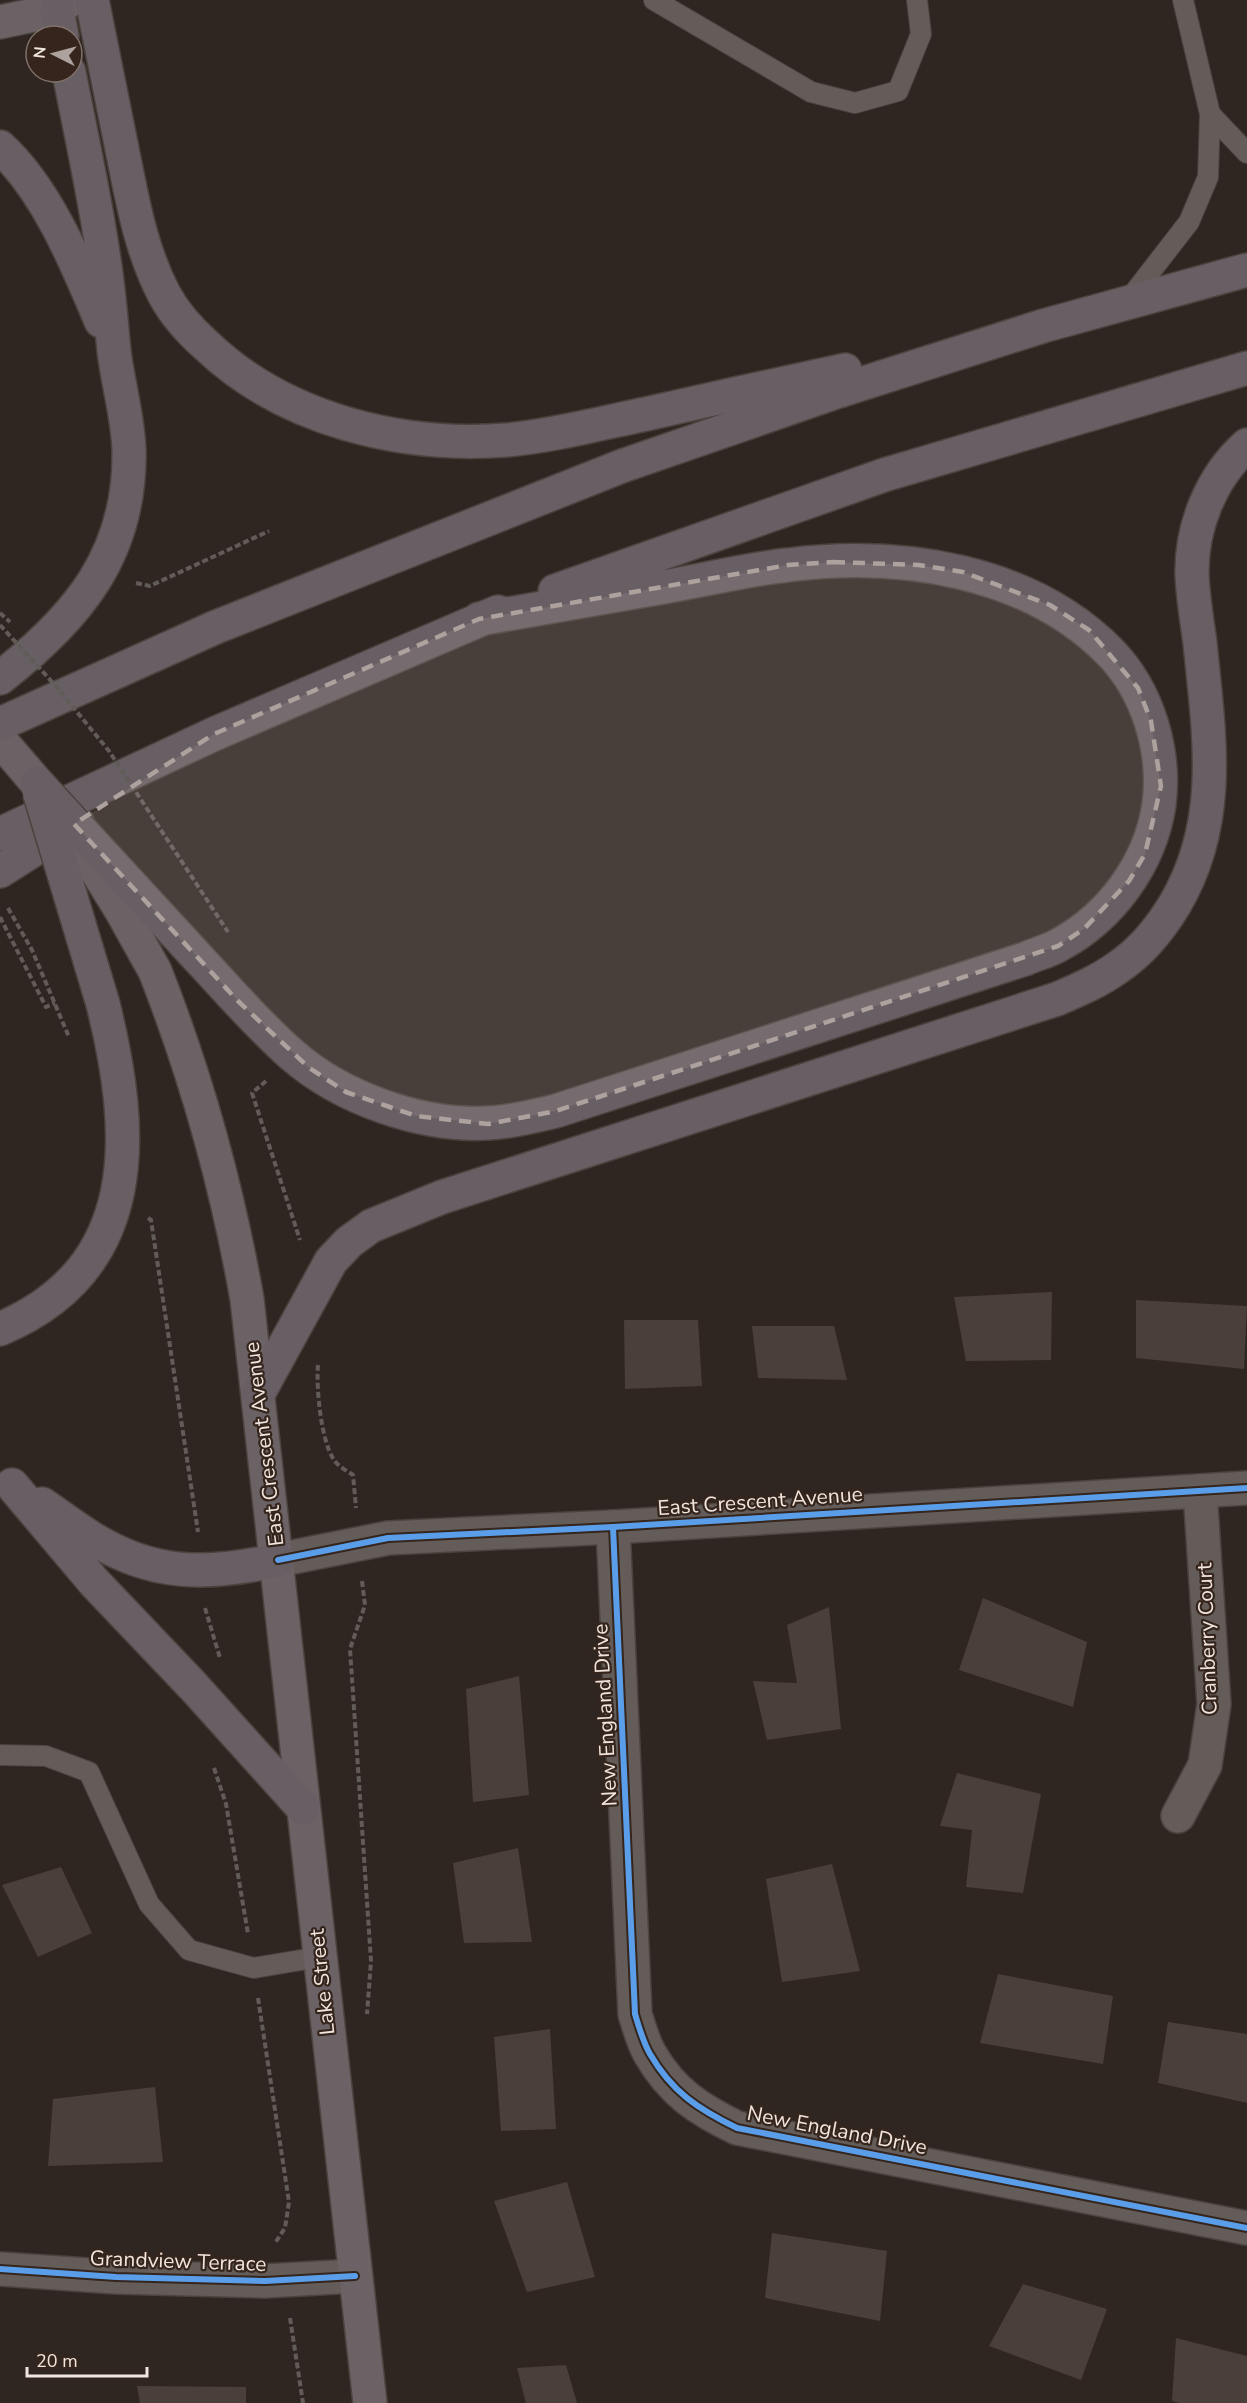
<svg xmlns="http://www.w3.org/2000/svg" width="1247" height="2403" viewBox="0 0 1247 2403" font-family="'Nunito Sans',sans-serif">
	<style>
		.building { fill: #4a3f3a }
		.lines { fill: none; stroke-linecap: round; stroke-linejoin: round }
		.service-casing { stroke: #4b433e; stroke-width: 22 }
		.minor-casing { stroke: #4b433e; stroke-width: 36 }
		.tertiary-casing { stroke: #4b433e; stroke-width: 36 }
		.primary-casing { stroke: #4b433e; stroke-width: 36 }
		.trunk-casing { stroke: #4b433e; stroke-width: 36 }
		.path { stroke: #625c58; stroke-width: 4; stroke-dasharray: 6 3; stroke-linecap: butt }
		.service { stroke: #635c58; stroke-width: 20 }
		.minor { stroke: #635c58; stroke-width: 33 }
		.tertiary { stroke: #635c58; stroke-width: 33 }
		.primary { stroke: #6b6266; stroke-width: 33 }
		.trunk { stroke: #685f64; stroke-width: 33 }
		.primary-bridge-casing { stroke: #4b433e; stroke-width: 36; stroke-linecap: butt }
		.trunk-bridge-casing { stroke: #4b433e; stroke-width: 36; stroke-linecap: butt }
		.path-bridge { stroke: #625c58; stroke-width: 4; stroke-dasharray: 6 3; stroke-linecap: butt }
		.primary-bridge { stroke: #6b6266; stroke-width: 33 }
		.trunk-bridge { stroke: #685f64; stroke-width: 33 }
		.cycleway-casing { stroke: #35251c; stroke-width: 10 }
		.cycleway { stroke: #5a9eea; stroke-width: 6 }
		.marked { fill: #ada29d; fill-opacity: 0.2; stroke: #ada29d; stroke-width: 4.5; stroke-dasharray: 12 8; stroke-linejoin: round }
		.labels { text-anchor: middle; stroke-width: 4.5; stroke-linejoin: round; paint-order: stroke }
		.street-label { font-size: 21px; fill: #f1e5df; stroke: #35251c }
	</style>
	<rect width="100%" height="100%" fill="#2f2622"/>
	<g class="building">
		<polygon points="1052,1292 1051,1360 966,1361 954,1297"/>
		<polygon points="1136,1300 1247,1306 1244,1369 1136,1358"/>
		<polygon points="624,1320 698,1320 702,1386 625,1389"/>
		<polygon points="752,1326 834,1326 847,1380 758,1378"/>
		<polygon points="983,1598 1087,1642 1073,1707 959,1670"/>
		<polygon points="829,1607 841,1729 767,1740 753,1681 797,1683 787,1625"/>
		<polygon points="519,1676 529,1795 473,1802 466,1689"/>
		<polygon points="957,1773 1041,1794 1023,1893 966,1887 972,1830 940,1826"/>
		<polygon points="518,1848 532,1942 464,1943 453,1863"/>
		<polygon points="832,1864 860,1971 782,1982 766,1879"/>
		<polygon points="61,1867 92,1933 38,1957 2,1885"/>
		<polygon points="998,1974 1113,1996 1103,2064 980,2043"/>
		<polygon points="1168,2022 1247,2034 1247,2103 1158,2083"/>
		<polygon points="550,2029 556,2129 501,2131 494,2037"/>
		<polygon points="155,2087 163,2162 48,2166 53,2099"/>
		<polygon points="567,2182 595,2277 527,2292 494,2201"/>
		<polygon points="772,2233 887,2251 880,2321 765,2298"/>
		<polygon points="1023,2284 1107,2309 1081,2380 989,2346"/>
		<polygon points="1176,2338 1247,2356 1247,2403 1180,2403 1172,2401"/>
		<polygon points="566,2365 577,2403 526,2403 517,2368"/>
		<polygon points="137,2386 246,2387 246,2403 140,2403"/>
	</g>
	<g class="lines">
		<defs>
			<g id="service">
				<polyline points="654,0 811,92 855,103 898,91 921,34 917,0"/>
				<polyline points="1183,0 1210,114 1247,153"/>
				<polyline points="1127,302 1189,222 1208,177 1210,114"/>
				<polyline points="0,1755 46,1756 89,1772 149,1904 189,1950 254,1968 319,1957"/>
			</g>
			<g id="minor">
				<path d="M613,1527L635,2014C639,2027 643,2042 650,2054C672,2092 698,2109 737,2128L1247,2228"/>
				<polyline points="1178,1816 1205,1765 1214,1704 1200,1491"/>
				<polyline points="0,2269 116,2277 265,2281 355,2276"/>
			</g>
			<polyline id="tertiary" points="278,1560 388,1538 613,1527 1247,1488"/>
			<g id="primary">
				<polyline points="0,22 57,10 70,0"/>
				<polyline points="0,740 37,783"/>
				<path d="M155,971C197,1078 227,1186 247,1299L370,2403"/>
			</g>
			<g id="trunk">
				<path d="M92,0C102,50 112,99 122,149C132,198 140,248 164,294C174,313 190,331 207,346C285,420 401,448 507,440C552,436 602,423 646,414C712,399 779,384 845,370"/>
				<polyline points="57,10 62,36"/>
				<path d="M0,147C47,190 77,264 101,321"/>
				<polyline points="555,591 884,475 1247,368"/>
				<path d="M0,678C78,617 131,554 129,450C128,417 118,384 114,351C111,321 109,290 104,260C95,197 81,135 69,72"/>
				<polyline points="0,724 216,627 622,466 839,391 1043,326 1247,270"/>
				<polyline points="0,834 214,734 498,612"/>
				<polyline points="0,871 77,822"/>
				<path d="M199,959C229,991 258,1025 291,1054C341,1098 421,1127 489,1123C512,1122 534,1116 556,1111L1025,959C1036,954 1049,951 1059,945C1111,917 1150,864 1159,805C1166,751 1148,691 1110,652C1028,569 899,551 788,565C748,569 709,579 669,586C606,597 542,608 479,619"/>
				<path d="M0,1329C144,1268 135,1133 103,1004"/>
				<path d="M258,1394L331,1261L349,1242L371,1226L442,1197L1057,999C1078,990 1099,981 1117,968C1141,952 1160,929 1175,904C1224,821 1209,734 1200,643C1197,621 1193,598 1192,575C1191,527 1211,477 1247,445"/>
				<polyline points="12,1485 94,1582 194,1687 303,1808"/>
				<path d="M42,1504C67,1521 92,1541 120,1553C172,1577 223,1572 278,1560"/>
			</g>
		</defs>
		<use href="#service" class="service-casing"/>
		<use href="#minor" class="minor-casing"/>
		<use href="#tertiary" class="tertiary-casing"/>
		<use href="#primary" class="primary-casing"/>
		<use href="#trunk" class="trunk-casing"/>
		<g class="path">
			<polyline points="136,583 150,586 269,531"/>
			<polyline points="0,613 10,622"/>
			<polyline points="8,908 32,950 69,1037"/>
			<polyline points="0,917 46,1007 55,1003"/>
			<polyline points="266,1081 252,1093 300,1240"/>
			<polyline points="148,1218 151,1220 198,1532"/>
			<path d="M318,1365C316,1388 321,1441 334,1460C338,1466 347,1471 353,1475L356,1508"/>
			<polyline points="362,1581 365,1605 350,1649 371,1961 367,2014"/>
			<polyline points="205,1608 220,1658"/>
			<polyline points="214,1768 226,1804 248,1934"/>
			<polyline points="258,1998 289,2202 285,2228 275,2243"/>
			<polyline points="290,2318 303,2403"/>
		</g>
		<use href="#service" class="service"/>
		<use href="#minor" class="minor"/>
		<use href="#tertiary" class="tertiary"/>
		<use href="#primary" class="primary"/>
		<use href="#trunk" class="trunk"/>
		<defs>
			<polyline id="primary-bridge" points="77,839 121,910 155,971"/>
			<g id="trunk-bridge">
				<polyline points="37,783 199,959"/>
				<polyline points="39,791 103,1004"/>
			</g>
		</defs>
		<use href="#primary-bridge" class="primary-bridge-casing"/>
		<use href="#trunk-bridge" class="trunk-bridge-casing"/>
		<polyline class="path-bridge" points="0,625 54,684 109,751 228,932"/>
		<use href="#primary-bridge" class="primary-bridge"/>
		<use href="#trunk-bridge" class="trunk-bridge"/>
		<defs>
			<g id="cycleway">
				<path d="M613,1527L635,2014C639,2027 643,2042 650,2054C672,2092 698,2109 737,2128L1247,2228"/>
				<polyline points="278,1560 388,1538 613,1527 1247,1488"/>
				<polyline points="0,2269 116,2277 265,2281 355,2276"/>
			</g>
		</defs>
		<use href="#cycleway" class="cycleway-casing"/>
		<use href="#cycleway" class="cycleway"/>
	</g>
	<path class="marked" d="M833,562L919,565L963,572L1050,605L1089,630L1138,688L1151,721L1161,786L1145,854L1129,881L1084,929L1058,946L556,1111L488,1124L416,1116L346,1092L308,1067L238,1001L74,824L214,734L479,619L788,565Z"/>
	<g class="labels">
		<g class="street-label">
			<text transform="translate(264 1444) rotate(-97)" y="7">East Crescent Avenue</text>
			<text transform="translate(760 1501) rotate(-4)" y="7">East Crescent Avenue</text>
			<text transform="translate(1207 1639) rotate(-92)" y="7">Cranberry Court</text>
			<text transform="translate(605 1715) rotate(-93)" y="7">New England Drive</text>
			<text transform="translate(322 1982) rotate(-96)" y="7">Lake Street</text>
			<text transform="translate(837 2130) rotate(11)" y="7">New England Drive</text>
			<text transform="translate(178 2261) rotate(2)" y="7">Grandview Terrace</text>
		</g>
	</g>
	<g transform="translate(54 54) rotate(276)"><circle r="28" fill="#35251c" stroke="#80726a" stroke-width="1.5"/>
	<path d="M0-4.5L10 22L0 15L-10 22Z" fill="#ada29d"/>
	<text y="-9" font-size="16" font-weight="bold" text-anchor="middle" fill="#f1e5df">N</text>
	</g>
	<path d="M27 2367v9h120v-9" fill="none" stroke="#f1e5df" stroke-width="3"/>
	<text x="36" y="2367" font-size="18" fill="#f1e5df" stroke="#35251c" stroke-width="4.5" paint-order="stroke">20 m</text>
</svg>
